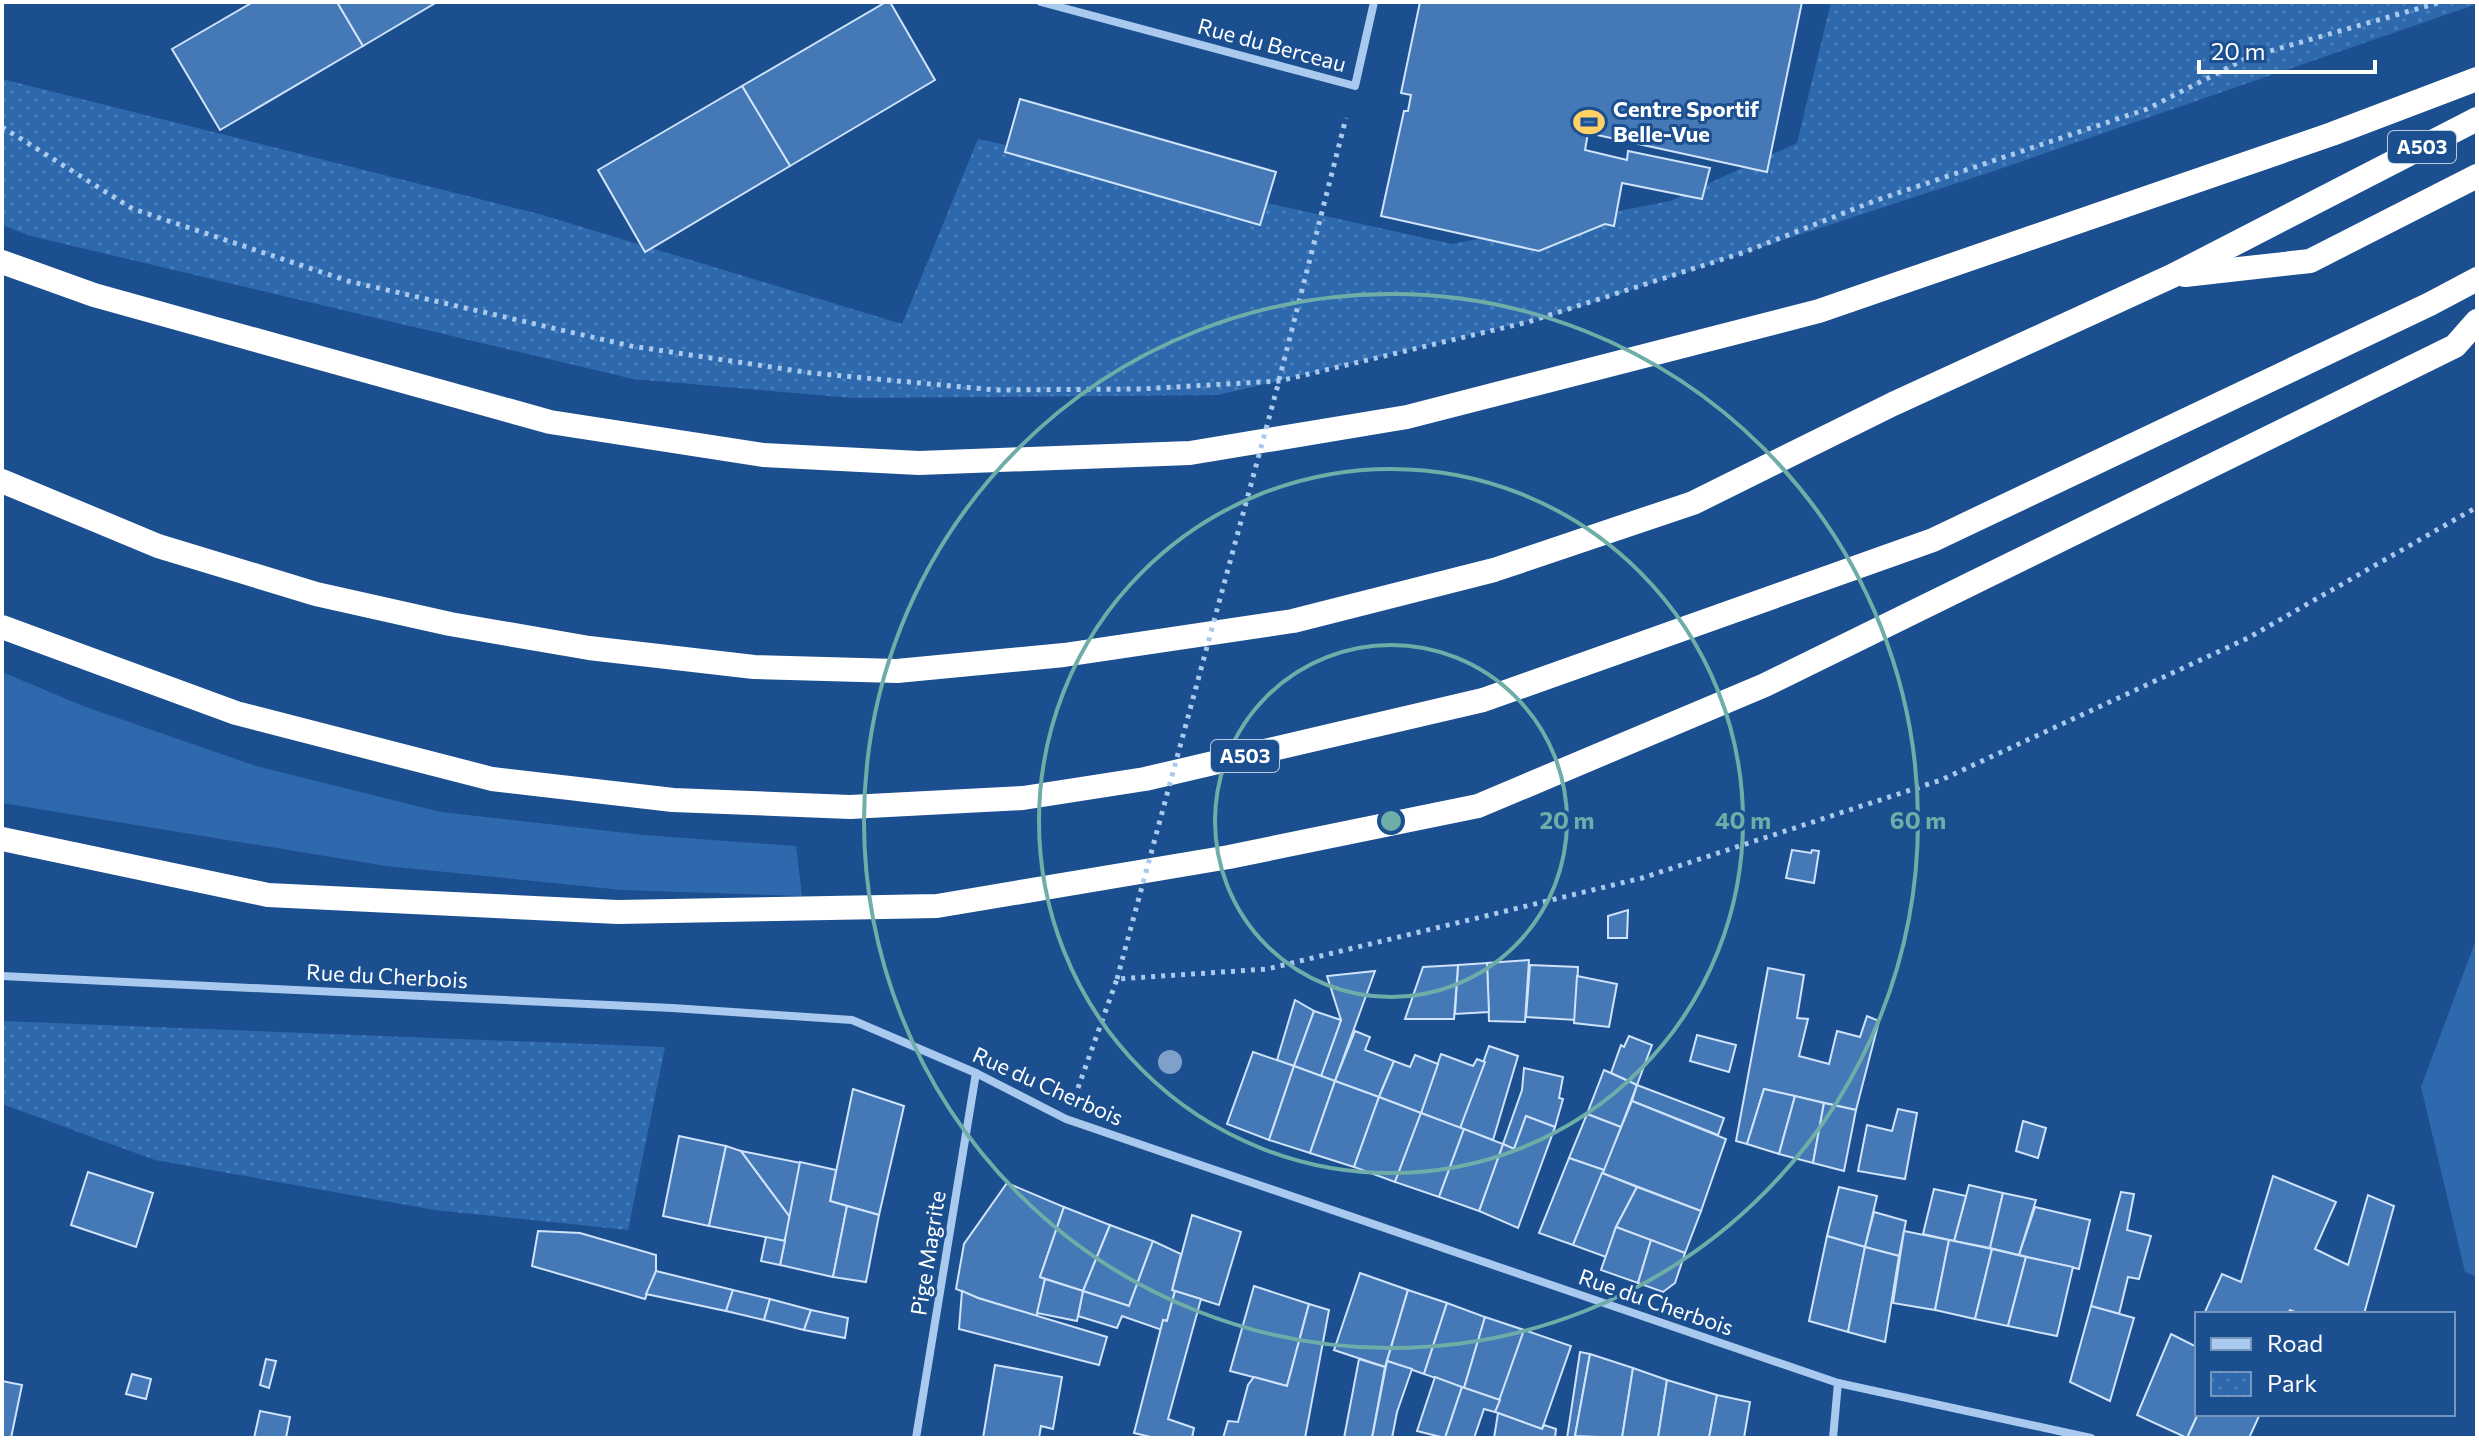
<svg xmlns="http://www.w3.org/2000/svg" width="2479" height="1440" viewBox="0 0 2479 1440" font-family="Commissioner,sans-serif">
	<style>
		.grass { fill: #2e69ad }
		.park { fill: url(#park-dots) }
		.building { fill: #4478b7; stroke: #cfe3fa; stroke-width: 2 }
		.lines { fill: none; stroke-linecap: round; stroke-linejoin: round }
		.path { stroke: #a9c9ee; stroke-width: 5; stroke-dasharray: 4 6; stroke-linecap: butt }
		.minor { stroke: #a9c9ee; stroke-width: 8 }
		.motorway { stroke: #fff; stroke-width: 24 }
		.path-bridge { stroke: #a9c9ee; stroke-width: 5; stroke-dasharray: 4 6; stroke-linecap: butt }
		.tree { fill: #7ea0ca }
		.ring { fill: none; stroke: #6fada8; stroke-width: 4 }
		.labels { text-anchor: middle; stroke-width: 6; stroke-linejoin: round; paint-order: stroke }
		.shield { fill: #1b4f8f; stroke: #bbcadd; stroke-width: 2 }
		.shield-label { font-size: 20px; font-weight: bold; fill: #fff }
		.street-label { font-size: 22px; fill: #fff; stroke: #1b4f8f }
		.poi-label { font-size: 22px; font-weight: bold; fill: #fff; stroke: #1b4f8f; text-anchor: start }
		.centre { fill: #6fada8; stroke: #1b4f8f; stroke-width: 4 }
		.ring-label { font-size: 24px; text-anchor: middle; font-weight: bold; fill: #6fada8; stroke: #1b4f8f; stroke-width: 6; stroke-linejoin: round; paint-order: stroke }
	</style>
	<defs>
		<pattern id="park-dots" width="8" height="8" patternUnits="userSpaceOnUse" patternTransform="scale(2)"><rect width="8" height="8" fill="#2e69ad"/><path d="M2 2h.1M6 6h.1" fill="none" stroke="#4d80b9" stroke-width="1.8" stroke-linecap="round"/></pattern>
	</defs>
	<rect width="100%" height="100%" fill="#1b4f8f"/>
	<g class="grass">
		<polygon points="2,672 83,706 256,766 441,812 644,835 796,846 802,896 622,890 386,866 2,803"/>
		<polygon points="2477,937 2477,1277 2465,1272 2421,1087"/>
	</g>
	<g class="park">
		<polygon points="1831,2 2477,2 2477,4 1991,172 1555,315 1218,395 853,398 633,379 31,236 2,225 2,79 539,214 902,324 978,139 1452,244 1670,201 1797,143"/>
		<polygon points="2,1021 665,1047 628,1230 435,1210 155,1160 2,1104"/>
	</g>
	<g class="building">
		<polygon points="253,2 337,2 363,46 220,130 172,49"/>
		<polygon points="337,2 437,2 363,46"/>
		<polygon points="886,2 890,2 935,80 790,166 742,86"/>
		<polygon points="1420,2 1802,2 1767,172 1588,133 1585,150 1627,160 1628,151 1710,168 1702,199 1622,183 1614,226 1605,224 1539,251 1381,216 1404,111 1408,111 1411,95 1401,93"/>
		<polygon points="742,86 790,166 645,252 598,170"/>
		<polygon points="1020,99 1276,172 1260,225 1005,152"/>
		<polygon points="1792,850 1811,853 1812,850 1819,851 1814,883 1786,878"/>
		<polygon points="1628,910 1627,938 1608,938 1608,916"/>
		<polygon points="1529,960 1525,1022 1489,1021 1487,963"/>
		<polygon points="1487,963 1489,1012 1455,1014 1458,965"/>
		<polygon points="1458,965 1454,1019 1405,1019 1423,967"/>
		<polygon points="1530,965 1578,967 1576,1020 1526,1017"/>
		<polygon points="1768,968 1804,975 1797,1018 1808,1019 1799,1056 1829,1064 1837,1031 1860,1037 1867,1016 1879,1021 1856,1110 1764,1089 1747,1144 1736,1141"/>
		<polygon points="1375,971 1335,1081 1321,1076 1341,1020 1327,976"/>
		<polygon points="1577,976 1617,984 1609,1027 1574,1023"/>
		<polygon points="1295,1000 1314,1011 1294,1066 1277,1060"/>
		<polygon points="1314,1011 1341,1020 1321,1076 1294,1066"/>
		<polygon points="1355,1031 1370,1037 1365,1050 1394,1061 1379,1097 1335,1081"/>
		<polygon points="1697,1035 1736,1045 1729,1072 1690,1061"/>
		<polygon points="1629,1036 1652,1045 1637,1085 1611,1073 1621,1045 1624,1047"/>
		<polygon points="1489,1046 1518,1056 1493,1140 1460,1128"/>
		<polygon points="1253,1052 1294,1066 1269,1140 1227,1124"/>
		<polygon points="1441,1054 1473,1066 1477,1059 1485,1062 1460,1128 1421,1113"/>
		<polygon points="1415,1055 1438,1064 1421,1113 1379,1097 1394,1061 1410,1067"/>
		<polygon points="1294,1066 1335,1081 1310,1153 1269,1140"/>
		<polygon points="1524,1068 1563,1077 1559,1098 1563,1099 1555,1127 1526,1116 1514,1149 1503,1144 1522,1090"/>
		<polygon points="1604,1070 1637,1085 1621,1127 1587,1114"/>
		<polygon points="1335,1081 1379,1097 1354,1167 1310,1153"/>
		<polygon points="1637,1085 1724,1118 1718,1135 1632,1101"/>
		<polygon points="853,1089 904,1106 879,1215 830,1201"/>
		<polygon points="1764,1089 1795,1096 1779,1154 1747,1144"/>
		<polygon points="1795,1096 1824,1103 1813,1163 1779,1154"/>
		<polygon points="1379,1097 1421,1113 1395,1182 1354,1167"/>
		<polygon points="1632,1101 1726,1139 1701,1211 1602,1173"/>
		<polygon points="1824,1103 1856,1110 1844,1171 1813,1163"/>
		<polygon points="1898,1109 1917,1113 1905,1179 1858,1171 1867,1125 1892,1131"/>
		<polygon points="1421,1113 1464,1129 1439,1197 1395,1182"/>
		<polygon points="1587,1114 1621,1127 1604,1170 1569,1158"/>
		<polygon points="1526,1116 1555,1127 1518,1228 1479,1211 1503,1144 1514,1149"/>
		<polygon points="2023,1121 2046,1128 2038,1158 2016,1151"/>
		<polygon points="1464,1129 1503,1144 1479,1211 1439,1197"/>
		<polygon points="679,1136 726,1146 709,1226 663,1216"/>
		<polygon points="726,1146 741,1151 790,1217 785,1241 709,1226"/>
		<polygon points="741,1151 801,1163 790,1217"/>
		<polygon points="1569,1158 1604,1170 1573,1245 1539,1233"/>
		<polygon points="800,1162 836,1170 830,1201 847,1206 833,1277 780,1265"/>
		<polygon points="88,1172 153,1193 136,1247 71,1225"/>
		<polygon points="1602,1173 1637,1187 1616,1227 1606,1257 1573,1245"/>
		<polygon points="2273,1176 2336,1202 2315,1249 2348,1265 2368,1195 2394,1206 2364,1314 2300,1314 2290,1310 2288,1314 2204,1314 2222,1274 2241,1282"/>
		<polygon points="1007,1183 1064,1207 1040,1277 1045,1279 1037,1316 978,1298 956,1289 964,1244"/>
		<polygon points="1969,1185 2003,1193 1990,1248 1954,1241"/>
		<polygon points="1637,1187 1701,1211 1685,1253 1616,1227"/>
		<polygon points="1839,1187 1877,1196 1865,1247 1827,1236"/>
		<polygon points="1934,1189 1966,1196 1954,1241 1923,1234"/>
		<polygon points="2121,1192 2134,1194 2127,1230 2151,1236 2139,1279 2128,1277 2119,1314 2091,1306"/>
		<polygon points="2003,1193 2036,1200 2019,1255 1990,1248"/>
		<polygon points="847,1206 879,1215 866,1282 833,1277"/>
		<polygon points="1064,1207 1110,1225 1083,1291 1040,1277"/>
		<polygon points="2035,1207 2090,1220 2079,1269 2019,1255"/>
		<polygon points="1874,1212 1906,1221 1899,1256 1865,1247"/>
		<polygon points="1192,1215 1241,1232 1219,1305 1172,1290"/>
		<polygon points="1110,1225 1153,1241 1129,1306 1083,1291"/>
		<polygon points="1616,1227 1651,1240 1638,1283 1601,1270"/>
		<polygon points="538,1231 580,1233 656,1255 656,1271 645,1299 532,1266"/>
		<polygon points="1904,1231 1949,1240 1935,1310 1893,1303"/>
		<polygon points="1827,1236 1865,1247 1848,1332 1809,1321"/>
		<polygon points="766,1237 785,1241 780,1265 761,1261"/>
		<polygon points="1651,1240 1685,1253 1675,1283 1663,1292 1638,1283"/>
		<polygon points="1949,1240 1992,1249 1975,1319 1935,1310"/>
		<polygon points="1153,1241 1181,1254 1172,1290 1175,1291 1167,1321 1163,1320 1162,1330 1122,1316 1117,1328 1078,1316 1083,1291 1129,1306"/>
		<polygon points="1865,1247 1899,1256 1885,1342 1848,1332"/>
		<polygon points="1992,1249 2026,1257 2008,1326 1975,1319"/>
		<polygon points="2026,1257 2073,1267 2057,1336 2008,1326"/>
		<polygon points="656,1271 733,1290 726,1311 646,1294"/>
		<polygon points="1360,1273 1408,1290 1385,1367 1334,1350"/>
		<polygon points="1045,1279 1083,1291 1077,1321 1037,1313"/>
		<polygon points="1254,1286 1309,1304 1287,1386 1230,1371"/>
		<polygon points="733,1290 770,1299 764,1320 726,1311"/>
		<polygon points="1408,1290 1447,1303 1424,1374 1387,1361"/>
		<polygon points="962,1291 978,1298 1107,1337 1099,1365 959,1329"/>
		<polygon points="1175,1291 1201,1299 1168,1419 1194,1428 1192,1438 1155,1438 1134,1433 1163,1320 1167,1321"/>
		<polygon points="770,1299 811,1310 804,1330 764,1320"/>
		<polygon points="1447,1303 1485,1317 1464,1388 1424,1374"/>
		<polygon points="1309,1304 1329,1310 1305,1438 1223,1438 1228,1421 1238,1422 1248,1385 1254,1377 1287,1386"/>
		<polygon points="2091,1306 2134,1318 2110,1401 2070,1382"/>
		<polygon points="811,1310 848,1318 845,1338 804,1330"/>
		<polygon points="1485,1317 1524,1330 1500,1400 1464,1388"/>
		<polygon points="1524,1330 1571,1346 1542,1429 1495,1412"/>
		<polygon points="2171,1334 2197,1347 2198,1414 2187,1438 2137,1415"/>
		<polygon points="1580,1352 1590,1354 1575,1436 1584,1438 1567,1438"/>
		<polygon points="1590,1354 1633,1368 1622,1438 1575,1436"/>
		<polygon points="266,1359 276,1361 269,1388 260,1385"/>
		<polygon points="1359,1359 1385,1367 1372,1438 1344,1438"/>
		<polygon points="1387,1361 1412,1369 1397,1412 1392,1438 1372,1438"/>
		<polygon points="995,1365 1062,1377 1053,1429 1041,1426 1039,1438 983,1438"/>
		<polygon points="1633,1368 1667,1380 1658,1438 1622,1438"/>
		<polygon points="132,1374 151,1379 146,1399 126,1394"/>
		<polygon points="1435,1377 1462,1387 1445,1438 1417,1431"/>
		<polygon points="1667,1380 1717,1395 1709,1438 1658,1438"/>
		<polygon points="2,1381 22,1385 11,1438 2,1438"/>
		<polygon points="1462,1387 1500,1400 1495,1412 1484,1409 1474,1438 1445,1438"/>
		<polygon points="1717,1395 1750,1402 1744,1438 1709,1438"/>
		<polygon points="260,1411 290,1417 286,1438 254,1438"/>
		<polygon points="1498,1413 1542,1429 1544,1425 1556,1429 1555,1438 1494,1438"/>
		<polygon points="2198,1414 2260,1414 2249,1438 2187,1438"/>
	</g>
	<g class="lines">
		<g class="path">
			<polyline points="2,127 133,209 348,281 631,346 811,373 996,390 1140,389 1279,381 1528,322 1742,253 1877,200 2147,109 2249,57 2441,2"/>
			<polyline points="1279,380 1346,118"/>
			<polyline points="1078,1088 1117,979 1267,969 1642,878 1941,780 2248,638 2477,507"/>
		</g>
		<g class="minor">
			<polyline points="1041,2 1355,86 1374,2"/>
			<polyline points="2,976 672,1008 852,1020 976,1073 1066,1119 1838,1383 2091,1438"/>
			<polyline points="916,1438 976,1073"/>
			<polyline points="1833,1438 1838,1383"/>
		</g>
		<g class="motorway">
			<polyline points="2,262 94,295 550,422 763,455 919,463 1190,453 1407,417 1819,311 2332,134 2477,79"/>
			<polyline points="2185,275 2310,261 2477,176"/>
			<polyline points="2,481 158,546 316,594 450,624 589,648 754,667 897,671 1064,655 1293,621 1494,570 1693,503 1893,404 2172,276 2477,119"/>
			<polyline points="2,627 236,713 492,779 673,800 850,807 1023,798 1145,779 1483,700 1933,540 2430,304 2477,279"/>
			<polyline points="2,839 268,895 618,912 937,906 1229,857 1478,806 1765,685 2455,346 2477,321"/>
		</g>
		<polyline class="path-bridge" points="1117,979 1279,381"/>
	</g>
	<circle class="tree" cx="1170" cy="1062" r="12"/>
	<g class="ring">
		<circle cx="1391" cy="821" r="176"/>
		<circle cx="1391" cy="821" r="352"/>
		<circle cx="1391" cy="821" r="527"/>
	</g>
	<defs>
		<symbol id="stadium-bare" viewBox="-9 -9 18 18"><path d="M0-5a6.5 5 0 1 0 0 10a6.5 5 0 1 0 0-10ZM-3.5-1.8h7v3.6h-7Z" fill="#ffd166" stroke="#1b4f8f" stroke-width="2.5" paint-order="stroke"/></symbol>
	</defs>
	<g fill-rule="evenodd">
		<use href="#stadium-bare" x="1567" y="100" width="44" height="44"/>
	</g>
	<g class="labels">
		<g class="shield">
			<rect x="2388" y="131" width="68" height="32" rx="6"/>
			<rect x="1211" y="740" width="68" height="32" rx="6"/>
		</g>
		<g class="shield-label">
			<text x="2422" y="154">A503</text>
			<text x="1245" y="763">A503</text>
		</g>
		<g class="street-label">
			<text transform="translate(1272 45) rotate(15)" y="8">Rue du Berceau</text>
			<text transform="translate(387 976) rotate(3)" y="8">Rue du Cherbois</text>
			<text transform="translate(1048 1086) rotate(24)" y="8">Rue du Cherbois</text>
			<text transform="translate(928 1253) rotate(-81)" y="8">Pige Magrite</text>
			<text transform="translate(1656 1302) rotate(19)" y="8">Rue du Cherbois</text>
		</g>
		<g class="poi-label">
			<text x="1613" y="117">Centre Sportif<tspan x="1613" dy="25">Belle-Vue</tspan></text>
		</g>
	</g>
	<circle cx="1391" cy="821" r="12" class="centre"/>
	<g class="ring-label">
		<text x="1567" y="829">20 m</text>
		<text x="1743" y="829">40 m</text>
		<text x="1918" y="829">60 m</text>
	</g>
	<rect width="2479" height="1440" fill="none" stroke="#ffffff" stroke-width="8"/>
	<rect x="2195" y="1312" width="260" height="104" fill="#1b4f8f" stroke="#7695bc" stroke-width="2"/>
	<rect x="2211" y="1338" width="40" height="12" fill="#a9c9ee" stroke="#7695bc" stroke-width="2"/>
	<text x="2267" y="1352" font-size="24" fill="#ffffff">Road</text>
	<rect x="2211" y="1372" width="40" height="24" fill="url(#park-dots)" stroke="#7695bc" stroke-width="2"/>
	<text x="2267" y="1392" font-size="24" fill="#ffffff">Park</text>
	<path d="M2199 60v12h176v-12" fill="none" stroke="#ffffff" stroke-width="4"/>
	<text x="2211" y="60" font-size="24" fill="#ffffff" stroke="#1b4f8f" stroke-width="6" paint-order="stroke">20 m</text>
</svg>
